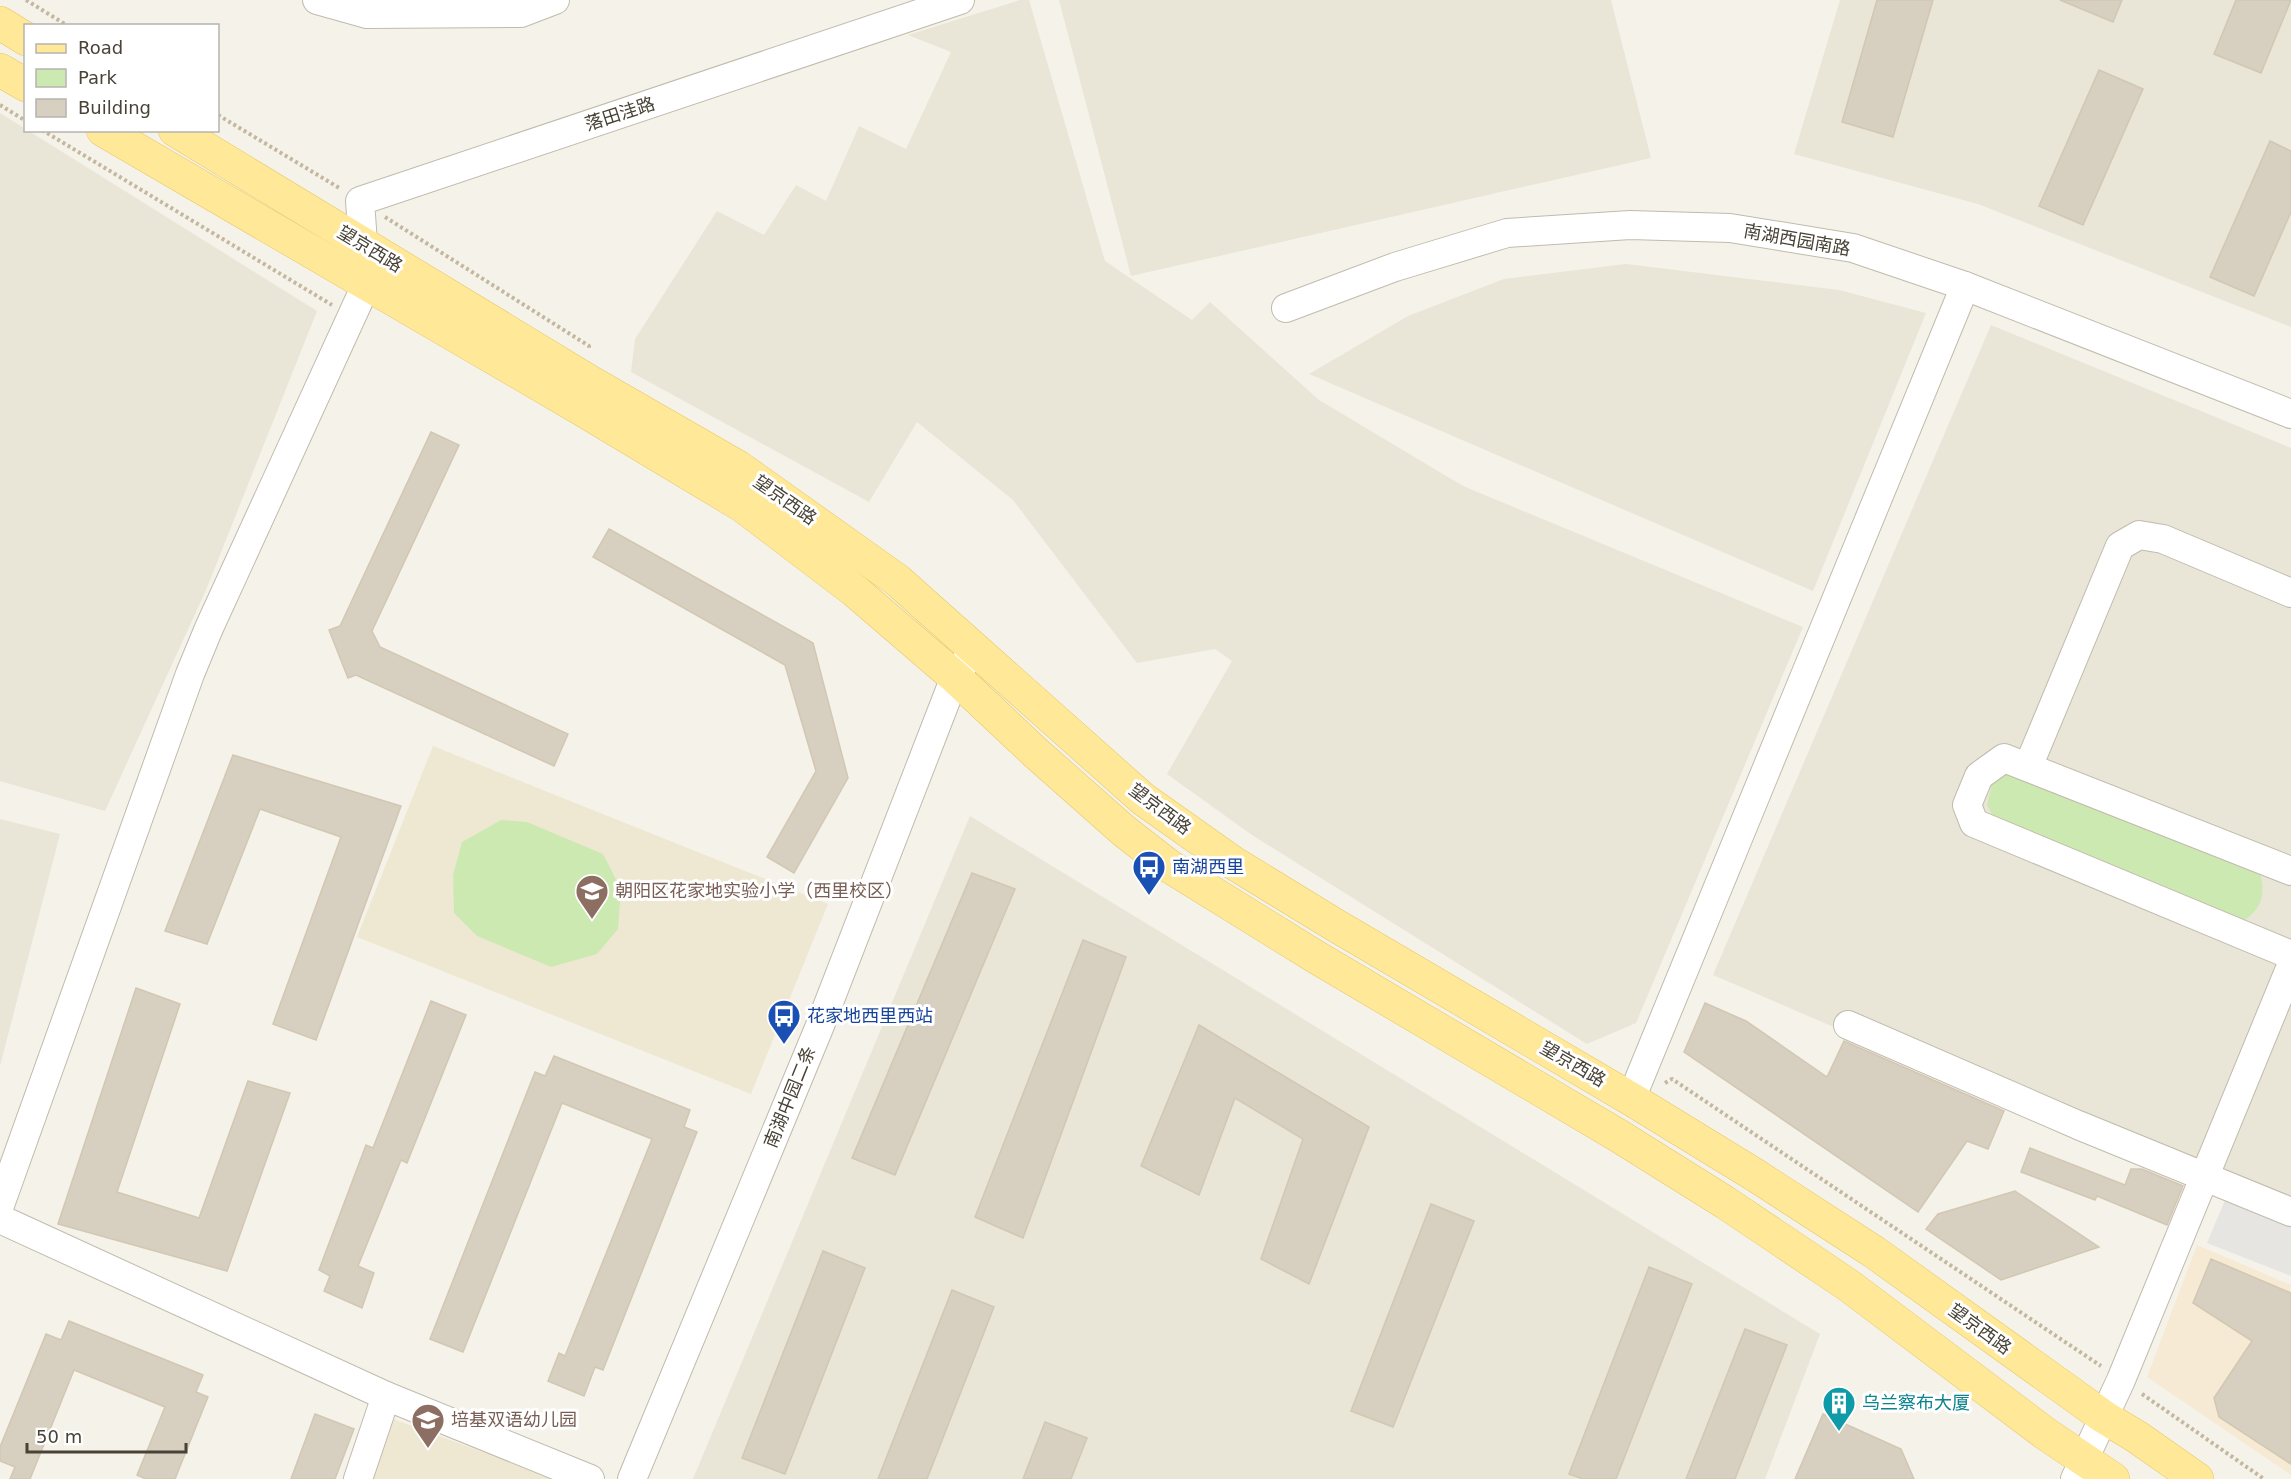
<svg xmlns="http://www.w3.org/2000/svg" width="2291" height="1479" viewBox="0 0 2291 1479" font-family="'DejaVu Sans','Noto Sans SC',sans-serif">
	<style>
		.residential { fill: #e9e5d7 }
		.commercial { fill: #f6ead5 }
		.education { fill: #eee8d3 }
		.green { fill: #cde9b2 }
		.parking { fill: #e6e5e1 }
		.building { fill: #d7cfbf; stroke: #d2c7b2; stroke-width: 1.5 }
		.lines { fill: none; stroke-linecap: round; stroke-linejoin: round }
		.minor-casing { stroke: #c1bbac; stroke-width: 30 }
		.major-casing { stroke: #e6c867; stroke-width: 34 }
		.path { stroke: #c3b89d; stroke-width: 4; stroke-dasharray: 3 3; stroke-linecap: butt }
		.minor { stroke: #fff; stroke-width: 28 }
		.major { stroke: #ffe898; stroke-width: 33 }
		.labels { text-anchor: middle; stroke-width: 6; stroke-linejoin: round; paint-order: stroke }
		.street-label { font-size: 18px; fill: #494337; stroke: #fff }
		.transit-label { font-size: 18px; fill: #164399; stroke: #fff; text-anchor: start }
		.education-label { font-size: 18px; fill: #785e54; stroke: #fff; text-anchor: start }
		.culture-label { font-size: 18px; fill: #0d838f; stroke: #fff; text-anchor: start }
	</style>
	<rect width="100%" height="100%" fill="#f5f2ea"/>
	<g class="residential">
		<polygon points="1020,0 1029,0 1105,261 1192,320 1210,302 1319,400 1463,486 1803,627 1636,1023 1587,1044 1252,835 1167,774 1232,661 1215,649 1137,663 1013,500 917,422 869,502 631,372 635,339 717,211 764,235 796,185 826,201 859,126 906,149 951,52 908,35"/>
		<polygon points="1059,0 1611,0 1651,158 1131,276"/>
		<polygon points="1840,0 2291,0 2291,327 1978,204 1794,154"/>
		<polygon points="0,113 317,311 206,590 105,811 0,781"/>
		<polygon points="1626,264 1839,290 1926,313 1813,591 1309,374 1408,316 1504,279"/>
		<polygon points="1991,325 2291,448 2291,1224 1713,975"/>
		<polygon points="970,816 1820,1334 1765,1479 693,1479"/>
		<polygon points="0,819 60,834 0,1066"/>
	</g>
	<polygon class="commercial" points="2197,1245 2291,1285 2291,1475 2147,1377"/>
	<g class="education">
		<polygon points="433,746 828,904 751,1094 357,937"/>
		<polygon points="393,1419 556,1479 370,1479"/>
	</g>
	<g class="green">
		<path d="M2007,770L2260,870C2265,898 2263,907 2240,924L1998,826L1987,805L1992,783Z"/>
		<polygon points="501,820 527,822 603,854 621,889 618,929 597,954 551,967 477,936 454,913 453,875 462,842"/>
	</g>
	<polygon class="parking" points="2225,1200 2291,1225 2291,1276 2207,1243"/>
	<g class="building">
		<polygon points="1877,0 1933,0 1893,137 1842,122"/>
		<polygon points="2060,0 2122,0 2113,22"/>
		<polygon points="2236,0 2291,0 2261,73 2214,54"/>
		<polygon points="2099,70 2143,89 2083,225 2039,206"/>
		<polygon points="2270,141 2291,151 2291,212 2254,296 2210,277"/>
		<polygon points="431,432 459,445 372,631 380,647 568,734 554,766 356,675 348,678 329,630 340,626"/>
		<polygon points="609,529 813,643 848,778 794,873 767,857 816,771 785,665 593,557"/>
		<polygon points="233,755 401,806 316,1040 273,1024 341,837 260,809 207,944 165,931"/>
		<polygon points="972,873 1015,889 895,1175 852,1158"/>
		<polygon points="1083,940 1126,957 1023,1238 975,1217"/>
		<polygon points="136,988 180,1004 117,1192 199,1218 248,1081 290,1093 227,1271 58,1224"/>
		<polygon points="431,1001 466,1015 407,1163 401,1160 358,1266 374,1273 362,1308 324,1291 330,1276 319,1270 366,1145 373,1148"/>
		<polygon points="1705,1003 1746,1021 1827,1077 1844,1041 2004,1111 1988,1149 1967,1141 1918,1212 1684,1052"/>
		<polygon points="1199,1025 1369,1127 1309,1284 1261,1259 1303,1139 1235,1098 1199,1195 1141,1166"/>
		<polygon points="554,1056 690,1110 684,1127 697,1132 603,1370 595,1367 584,1396 548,1381 559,1353 565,1356 652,1139 562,1103 463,1352 430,1339 535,1072 545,1076"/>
		<polygon points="2030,1148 2125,1185 2131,1169 2142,1169 2183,1186 2167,1225 2097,1196 2095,1200 2021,1172"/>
		<polygon points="2015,1191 2099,1247 2001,1280 1926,1229 1938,1214"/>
		<polygon points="1431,1204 1474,1221 1393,1427 1351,1411"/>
		<polygon points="823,1251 865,1268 785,1474 742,1458"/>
		<polygon points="2211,1259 2291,1293 2291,1464 2219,1417 2214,1398 2252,1341 2193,1303"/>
		<polygon points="1649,1267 1692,1284 1616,1479 1583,1479 1569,1474"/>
		<polygon points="952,1290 994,1307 927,1479 878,1479"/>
		<polygon points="69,1321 203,1375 196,1392 208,1397 175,1479 146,1479 137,1475 165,1407 74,1370 30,1479 10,1479 15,1467 0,1461 0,1447 46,1334 61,1340"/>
		<polygon points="1745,1329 1787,1345 1735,1479 1686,1479"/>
		<polygon points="315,1414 354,1429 335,1479 291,1479"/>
		<polygon points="1823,1414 1901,1449 1914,1479 1795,1479"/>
		<polygon points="1045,1422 1087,1438 1071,1479 1023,1479"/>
	</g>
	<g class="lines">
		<defs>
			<g id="minor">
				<polyline points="317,0 367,14 521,13 555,0"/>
				<polyline points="1286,308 1395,267 1507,233 1630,225 1730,228 1853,248 1965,286 2291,414"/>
				<polyline points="2028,767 2120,546 2139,535 2163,539 2291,593"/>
				<polyline points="2291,871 2004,758 1979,776 1967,805 1974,823 2291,955"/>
				<polyline points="1848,1025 2078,1125 2291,1212"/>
				<polyline points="1631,1099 1965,286"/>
				<polyline points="0,1205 190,674 209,628 366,285 360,201 960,0"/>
				<polyline points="0,1219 386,1396 590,1479"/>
				<polyline points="358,1479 386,1396"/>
				<polyline points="632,1479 819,1028 955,677 974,649"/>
				<polyline points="2075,1479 2121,1380 2291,966"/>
			</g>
			<g id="major">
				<polyline points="0,23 26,39"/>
				<polyline points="0,70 26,85"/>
				<polyline points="103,130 578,407 743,506 855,591 955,677 1037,754 1124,831 1169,866 1316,957 1619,1136 1726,1203 1848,1285 2046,1434 2113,1479"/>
				<polyline points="175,130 592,383 738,467 897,580 1143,799 1232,862 1335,925 1631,1099 1755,1175 1874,1252 2104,1417 2137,1437 2197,1479"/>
			</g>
		</defs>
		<use href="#minor" class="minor-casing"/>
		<use href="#major" class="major-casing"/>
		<g class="path">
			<polyline points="26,0 68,26"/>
			<polyline points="0,105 26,121"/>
			<polyline points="218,115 341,189"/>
			<polyline points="42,130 332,305"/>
			<polyline points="385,217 589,346 589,350"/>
			<polyline points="1665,1083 1672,1079 2101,1366"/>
			<polyline points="2142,1394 2264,1479"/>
		</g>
		<use href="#minor" class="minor"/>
		<use href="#major" class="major"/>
	</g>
	<defs>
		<symbol id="bus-pin" viewBox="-11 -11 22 30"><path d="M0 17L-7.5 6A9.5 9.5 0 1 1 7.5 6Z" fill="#1a4fb4" stroke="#fff"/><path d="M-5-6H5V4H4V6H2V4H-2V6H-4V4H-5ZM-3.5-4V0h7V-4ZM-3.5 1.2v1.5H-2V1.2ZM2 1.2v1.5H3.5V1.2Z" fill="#fff"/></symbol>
		<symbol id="school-pin" viewBox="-11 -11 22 30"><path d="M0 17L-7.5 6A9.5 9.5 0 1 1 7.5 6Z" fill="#8d6e63" stroke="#fff"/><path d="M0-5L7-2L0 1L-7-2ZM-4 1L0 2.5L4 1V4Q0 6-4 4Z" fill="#fff"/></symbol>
		<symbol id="building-pin" viewBox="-11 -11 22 30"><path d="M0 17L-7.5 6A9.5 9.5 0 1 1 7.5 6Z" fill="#0f9aa8" stroke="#fff"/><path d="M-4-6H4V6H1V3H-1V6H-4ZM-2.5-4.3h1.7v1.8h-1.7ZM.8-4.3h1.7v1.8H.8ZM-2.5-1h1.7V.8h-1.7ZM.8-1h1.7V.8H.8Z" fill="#fff"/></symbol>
	</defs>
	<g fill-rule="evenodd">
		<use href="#bus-pin" x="1130" y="848" width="38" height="52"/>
		<use href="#school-pin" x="573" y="872" width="38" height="52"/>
		<use href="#bus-pin" x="765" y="997" width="38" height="52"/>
		<use href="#building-pin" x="1820" y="1384" width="38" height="52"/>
		<use href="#school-pin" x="409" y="1401" width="38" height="52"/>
	</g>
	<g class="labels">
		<g class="street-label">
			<text transform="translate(620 114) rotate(-18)" y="6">落田洼路</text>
			<text transform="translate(1797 240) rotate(10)" y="6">南湖西园南路</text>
			<text transform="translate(370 249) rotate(31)" y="6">望京西路</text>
			<text transform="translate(785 500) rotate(35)" y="6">望京西路</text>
			<text transform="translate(1160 809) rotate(37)" y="6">望京西路</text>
			<text transform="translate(1573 1064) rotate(30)" y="6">望京西路</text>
			<text transform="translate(790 1097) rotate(-68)" y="6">南湖中园二条</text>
			<text transform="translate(1980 1329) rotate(36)" y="6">望京西路</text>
		</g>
		<g class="transit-label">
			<text x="1172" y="873">南湖西里</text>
			<text x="807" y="1022">花家地西里西站</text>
		</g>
		<g class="education-label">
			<text x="615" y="897">朝阳区花家地实验小学（西里校区）</text>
			<text x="451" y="1426">培基双语幼儿园</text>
		</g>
		<g class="culture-label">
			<text x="1862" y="1409">乌兰察布大厦</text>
		</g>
	</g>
	<rect x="24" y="24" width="195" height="108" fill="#ffffff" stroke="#b6b4af" stroke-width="1.5"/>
	<rect x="36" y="44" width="30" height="9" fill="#ffe898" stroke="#b6b4af" stroke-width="1.5"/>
	<text x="78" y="54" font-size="18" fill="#494337">Road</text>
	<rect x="36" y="69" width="30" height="18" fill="#cde9b2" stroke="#b6b4af" stroke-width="1.5"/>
	<text x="78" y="84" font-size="18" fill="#494337">Park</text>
	<rect x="36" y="99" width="30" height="18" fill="#d7cfbf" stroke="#b6b4af" stroke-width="1.5"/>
	<text x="78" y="114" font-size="18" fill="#494337">Building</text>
	<path d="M27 1443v9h159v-9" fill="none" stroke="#494337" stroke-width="3"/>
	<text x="36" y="1443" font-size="18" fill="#494337" stroke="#ffffff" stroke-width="4.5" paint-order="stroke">50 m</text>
</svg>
